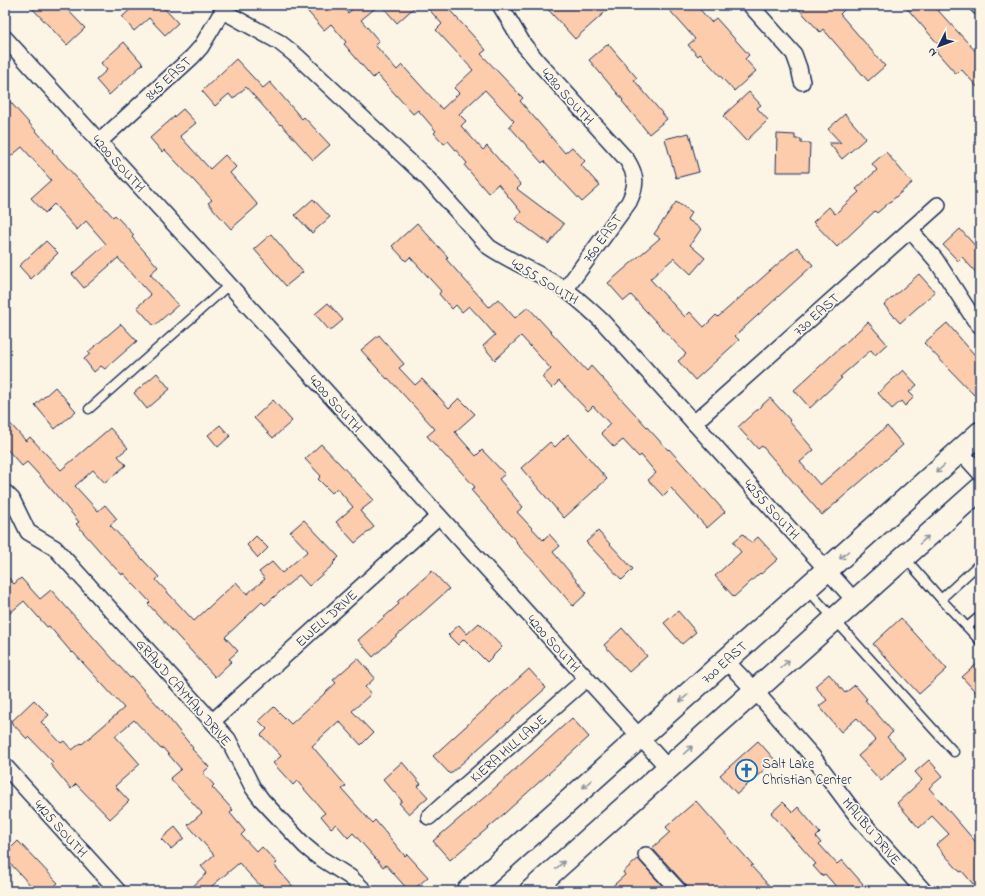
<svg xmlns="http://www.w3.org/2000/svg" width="985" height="896" viewBox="0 0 985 896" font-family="'Indie Flower',sans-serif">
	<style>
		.building { fill: #fcccac; stroke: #1b2f5e }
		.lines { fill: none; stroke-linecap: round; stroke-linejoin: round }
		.service-casing { stroke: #1b2f5e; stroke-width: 11 }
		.minor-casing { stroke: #1b2f5e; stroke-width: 18 }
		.primary-casing { stroke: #1b2f5e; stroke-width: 25 }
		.service { stroke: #fcf5e5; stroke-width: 8 }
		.minor { stroke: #fcf5e5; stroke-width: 15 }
		.primary { stroke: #fcf5e5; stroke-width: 22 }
		.oneway { stroke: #8c92a2 }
		.labels { text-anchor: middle; stroke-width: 3.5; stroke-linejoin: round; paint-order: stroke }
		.street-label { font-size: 14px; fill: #1b2f5e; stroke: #fcf5e5 }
		.poi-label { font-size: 14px; fill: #1b2f5e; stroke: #fcf5e5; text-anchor: start }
	</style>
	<rect width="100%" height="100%" fill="#fcf5e5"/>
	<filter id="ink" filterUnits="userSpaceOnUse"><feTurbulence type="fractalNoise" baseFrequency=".025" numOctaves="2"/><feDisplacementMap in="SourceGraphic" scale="8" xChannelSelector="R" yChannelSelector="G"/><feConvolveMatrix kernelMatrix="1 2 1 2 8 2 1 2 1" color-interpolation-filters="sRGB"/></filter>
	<g filter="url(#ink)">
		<g class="building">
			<polygon points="29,5 63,5 85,28 67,45"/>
			<polygon points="135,5 164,5 162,6 178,23 165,35 149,18 134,31 122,17"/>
			<polygon points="302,5 341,5 348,13 357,5 379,5 361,20 379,41 375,45 397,70 402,65 442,109 459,93 454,88 473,70 436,30 442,24 425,5 445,5 486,50 481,54 523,98 520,101 565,153 572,147 585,161 581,165 600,186 582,202 544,161 542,163 509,126 514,121 485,90 459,114 466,121 461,126 483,150 487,146 521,185 517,189 564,224 549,244 515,219 521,212 498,184 488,193 465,166 467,163 448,141 444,144 434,133 436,131 418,110 413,114 377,74 373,78 344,44 346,42 331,24 324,30"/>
			<polygon points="381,5 417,5 397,23"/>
			<polygon points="544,5 613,5 575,39"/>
			<polygon points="665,5 696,5 711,22 716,18 749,55 745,59 756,71 734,91 700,54 698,56 688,45 695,39"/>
			<polygon points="795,5 849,5 840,14 885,66 868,81 823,29 820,32"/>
			<polygon points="904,5 933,5 980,56 980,90 961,69 956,74 935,50 939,45"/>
			<polygon points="124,42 143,64 109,95 96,80 107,70 101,63"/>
			<polygon points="608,44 637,78 634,80 667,119 649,134 622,101 623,100 589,60"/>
			<polygon points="236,59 263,88 270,82 302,119 304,117 330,145 313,160 281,124 280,125 246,87 233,99 229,94 215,106 202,91"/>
			<polygon points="749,92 761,105 757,108 768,120 746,141 723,116"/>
			<polygon points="5,96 53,150 52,151 89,191 89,190 113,217 115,215 134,235 132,237 158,267 150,274 178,305 154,326 137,307 151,295 118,258 84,288 72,274 106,244 86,221 77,230 54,204 45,213 31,198 51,180 22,147 5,161"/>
			<polygon points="183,109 196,123 180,136 210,169 225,155 236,167 230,173 258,205 231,229 208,203 212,200 165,150 162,152 150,138"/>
			<polygon points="845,114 866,138 842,159 829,143 841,143 828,129"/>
			<polygon points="689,133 699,172 676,178 665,139"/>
			<polygon points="777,134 795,135 795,139 801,139 801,143 810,143 809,172 776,172"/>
			<polygon points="886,152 912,183 877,213 875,211 837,247 813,222 829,207 835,214 859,192 856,189 877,170 872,164"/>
			<polygon points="313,199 330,217 312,233 295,215"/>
			<polygon points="676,202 692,212 687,219 701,229 690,245 705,258 691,274 674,258 650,279 685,317 690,312 704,327 716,315 718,317 797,247 813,265 735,336 739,340 695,380 678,361 686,354 631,295 624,301 608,283 660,238 654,234"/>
			<polygon points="417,223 448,257 446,259 489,307 498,299 515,318 528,307 587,371 591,366 668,450 669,449 725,512 707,528 671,488 663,496 648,480 656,473 641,455 639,457 623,440 614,447 601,433 610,424 593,406 588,411 559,381 552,388 542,377 551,369 521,336 495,360 483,346 495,335 483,321 469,306 462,312 456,305 452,309 439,294 441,291 410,257 406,261 392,246"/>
			<polygon points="960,229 980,251 980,277 962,257 958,261 943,245"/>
			<polygon points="271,234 303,272 286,286 254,249"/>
			<polygon points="46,241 58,253 31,279 19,266"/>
			<polygon points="919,274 935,292 900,323 884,305"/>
			<polygon points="328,303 343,320 330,331 315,314"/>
			<polygon points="868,322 887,344 875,355 871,350 840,377 842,378 810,408 794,390"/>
			<polygon points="947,323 980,361 980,389 974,395 924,343"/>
			<polygon points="121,324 137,341 105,369 101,366 94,372 84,359 90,354 88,352"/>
			<polygon points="379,335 404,364 399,368 415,385 422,379 449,408 459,398 475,414 455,432 476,456 482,450 505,474 499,479 523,507 517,512 543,540 549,534 560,546 553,552 587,593 573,606 539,566 538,566 516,543 517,542 471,490 475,487 448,458 447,458 427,436 435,429 388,378 387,379 361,350"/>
			<polygon points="903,370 917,385 909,392 914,397 905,406 901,401 892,409 878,393"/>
			<polygon points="157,373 170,389 147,409 134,393"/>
			<polygon points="55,387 76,411 55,429 35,405"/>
			<polygon points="770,398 790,420 789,421 814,450 800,462 820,485 887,426 903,445 822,515 762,446 758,449 738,427"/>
			<polygon points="273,400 292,421 273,438 254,418"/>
			<polygon points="5,418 26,441 30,437 61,470 110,428 128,448 118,456 126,465 105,483 93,470 75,486 98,511 105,505 117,519 110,525 159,577 156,580 194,621 236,582 247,594 265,579 259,572 272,562 282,573 308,551 290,532 304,520 339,557 333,563 334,564 309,586 299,575 265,605 262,602 225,637 238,651 229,659 232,661 215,677 148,604 150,602 123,573 122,575 104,556 76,524 79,522 39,475 27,462 22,466 5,447"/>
			<polygon points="220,425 230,436 218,447 208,435"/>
			<polygon points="568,434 607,479 564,518 521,468 550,442 555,447"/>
			<polygon points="321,444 374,500 360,511 374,527 355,543 336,522 353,507 337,488 332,493 318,479 321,476 305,459"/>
			<polygon points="598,531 633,569 622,580 586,542"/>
			<polygon points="743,534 751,543 758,537 778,559 761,574 760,573 734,597 715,576 741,552 733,542"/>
			<polygon points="256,536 268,548 258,558 247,545"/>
			<polygon points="432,571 449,589 373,657 358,640 399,604 397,602"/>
			<polygon points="5,574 14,584 21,578 40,599 51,590 130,678 132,677 162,710 193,748 192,749 209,767 203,773 214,785 212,787 233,810 230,813 245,831 241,835 257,852 262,847 277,863 274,865 297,891 265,891 239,863 206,891 188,891 207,873 201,866 214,855 188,825 202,813 170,778 181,769 163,748 161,749 134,720 115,736 140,764 115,786 129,801 110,819 76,784 71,789 50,764 53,762 29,737 27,739 11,722 34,700 49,715 41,722 61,743 64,741 72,750 81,743 82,744 124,708 73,652 72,653 49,626 47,627 24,601 10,613 5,607"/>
			<polygon points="678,611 696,632 682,644 664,623"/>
			<polygon points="901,618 947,669 919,694 873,644"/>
			<polygon points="479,623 502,647 487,662 464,639 458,645 448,635 459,625 467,634"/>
			<polygon points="622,628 647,656 629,672 604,645"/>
			<polygon points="358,658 375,678 365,687 371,694 352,711 373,733 361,745 339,721 312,746 346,786 342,789 372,823 375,820 405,856 407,854 428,877 412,891 409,891 386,865 383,867 353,833 348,838 336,824 331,828 321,816 325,813 297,781 293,785 273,763 281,756 261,735 267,729 259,721 274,707 291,724 336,683 333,680"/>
			<polygon points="980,661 980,697 962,677"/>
			<polygon points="529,669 546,688 450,774 433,756"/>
			<polygon points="829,674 845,693 855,685 867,699 865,700 893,732 887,737 906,758 881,781 858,756 876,740 857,718 841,732 819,706 827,700 815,686"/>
			<polygon points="572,718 589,737 495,822 450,860 433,841 487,795"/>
			<polygon points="758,741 775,760 737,794 720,775"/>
			<polygon points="929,760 943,776 929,788 980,847 980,878 973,884 962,871 960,872 936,845 949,834 932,816 919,828 897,803 922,780 915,772"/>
			<polygon points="402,762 421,784 418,786 428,797 409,814 399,803 402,801 383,779"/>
			<polygon points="696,801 753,865 751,866 774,891 729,891 724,885 718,891 688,891 686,885 652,848 670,832 666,827"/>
			<polygon points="783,802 793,812 798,807 820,833 816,837 821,843 819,844 837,864 842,860 863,884 856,891 840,891 825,874 822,876 813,866 816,864 771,813"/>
			<polygon points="175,827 184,838 171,849 161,839"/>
			<polygon points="18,841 58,883 49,891 36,891 5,858 5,854"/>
			<polygon points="638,859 667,891 607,891 625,875 623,872"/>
		</g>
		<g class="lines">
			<defs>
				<g id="service">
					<polyline points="89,409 229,285"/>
					<polyline points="905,558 941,599 980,563"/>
					<polyline points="807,589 954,752"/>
					<polyline points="941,599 980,641"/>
					<polyline points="967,627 980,616"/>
				</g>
				<g id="minor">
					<path d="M500,5L524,45L538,62L627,160C637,176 637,185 629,202L565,290"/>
					<polyline points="750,5 794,54 799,68 802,82"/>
					<polyline points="977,5 980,8"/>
					<path d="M223,11L279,42L298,57L428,179L489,247C513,263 540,273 564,289C578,298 590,310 602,321L855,601"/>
					<polyline points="5,38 668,768"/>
					<polyline points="99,142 192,57 201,47 226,5"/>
					<polyline points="910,230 936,260 974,319 980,326"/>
					<polyline points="694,423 938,205"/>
					<polyline points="960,451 980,473"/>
					<polyline points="5,492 12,499 28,532 55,548 228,739 253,788 262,800 305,846 317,856 350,877 365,891"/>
					<polyline points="726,661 755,691 813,757 857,816 924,891"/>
					<polyline points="213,721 439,516"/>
					<polyline points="5,766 118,891"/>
					<polyline points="429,817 586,679"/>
					<polyline points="646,855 679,891"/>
				</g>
				<g id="primary">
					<polyline points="468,891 980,433"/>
					<polyline points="531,891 980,489"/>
				</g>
			</defs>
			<use href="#service" class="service-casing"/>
			<use href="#minor" class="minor-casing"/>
			<use href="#primary" class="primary-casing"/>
			<use href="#service" class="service"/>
			<use href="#minor" class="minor"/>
			<use href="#primary" class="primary"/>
		</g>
		<defs><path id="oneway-shaft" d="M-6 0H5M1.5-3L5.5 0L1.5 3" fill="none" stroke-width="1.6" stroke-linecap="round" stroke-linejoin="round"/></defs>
		<g class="oneway">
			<use href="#oneway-shaft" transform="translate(940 469) rotate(138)"/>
			<use href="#oneway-shaft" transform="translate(924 540) rotate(-42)"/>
			<use href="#oneway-shaft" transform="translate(844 555) rotate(138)"/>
			<use href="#oneway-shaft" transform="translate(785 664) rotate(-42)"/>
			<use href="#oneway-shaft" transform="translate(684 698) rotate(138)"/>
			<use href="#oneway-shaft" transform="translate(688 750) rotate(-42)"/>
			<use href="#oneway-shaft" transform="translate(587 784) rotate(138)"/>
			<use href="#oneway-shaft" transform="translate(560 865) rotate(-42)"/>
		</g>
	</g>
	<defs>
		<symbol id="church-ring" viewBox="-11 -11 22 22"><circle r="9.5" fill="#fcf5e5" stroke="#1f6fb2" stroke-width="1.5"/><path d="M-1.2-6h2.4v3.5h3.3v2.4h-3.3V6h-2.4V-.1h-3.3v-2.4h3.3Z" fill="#1f6fb2"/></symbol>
	</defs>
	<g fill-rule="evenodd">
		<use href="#church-ring" x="734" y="758" width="25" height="25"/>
	</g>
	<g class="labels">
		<g class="street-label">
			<text transform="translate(168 78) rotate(-43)" y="5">845 EAST</text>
			<text transform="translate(568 96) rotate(48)" y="5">4280 SOUTH</text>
			<text transform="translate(119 163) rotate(48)" y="5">4200 SOUTH</text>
			<text transform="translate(602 238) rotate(-54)" y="5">760 EAST</text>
			<text transform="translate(545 281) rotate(31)" y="5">4255 SOUTH</text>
			<text transform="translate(816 314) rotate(-42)" y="5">730 EAST</text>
			<text transform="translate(336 403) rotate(48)" y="5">4200 SOUTH</text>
			<text transform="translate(772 509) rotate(48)" y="5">4255 SOUTH</text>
			<text transform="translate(326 618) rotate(-42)" y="5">EWELL DRIVE</text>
			<text transform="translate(554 643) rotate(48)" y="5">4200 SOUTH</text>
			<text transform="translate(724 662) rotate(-42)" y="5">700 EAST</text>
			<text transform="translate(184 692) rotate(49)" y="5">GRAND CAYMAN DRIVE</text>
			<text transform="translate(508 748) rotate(-41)" y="5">KIERA HILL LANE</text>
			<text transform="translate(61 828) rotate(48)" y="5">4125 SOUTH</text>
			<text transform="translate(872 831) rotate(50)" y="5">MALIBU DRIVE</text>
		</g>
		<g class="poi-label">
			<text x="762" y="768">Salt Lake<tspan x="762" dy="16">Christian Center</tspan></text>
		</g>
	</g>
	<rect width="985" height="896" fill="none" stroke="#fcf5e5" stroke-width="20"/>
	<rect x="10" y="10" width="965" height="876" fill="none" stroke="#1b2f5e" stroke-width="1.5" filter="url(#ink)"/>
	<g transform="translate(939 46) rotate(228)" stroke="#fcf5e5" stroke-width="3" paint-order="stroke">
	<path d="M0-3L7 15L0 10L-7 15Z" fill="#1b2f5e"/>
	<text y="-6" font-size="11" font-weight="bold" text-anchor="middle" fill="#1b2f5e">N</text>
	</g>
</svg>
